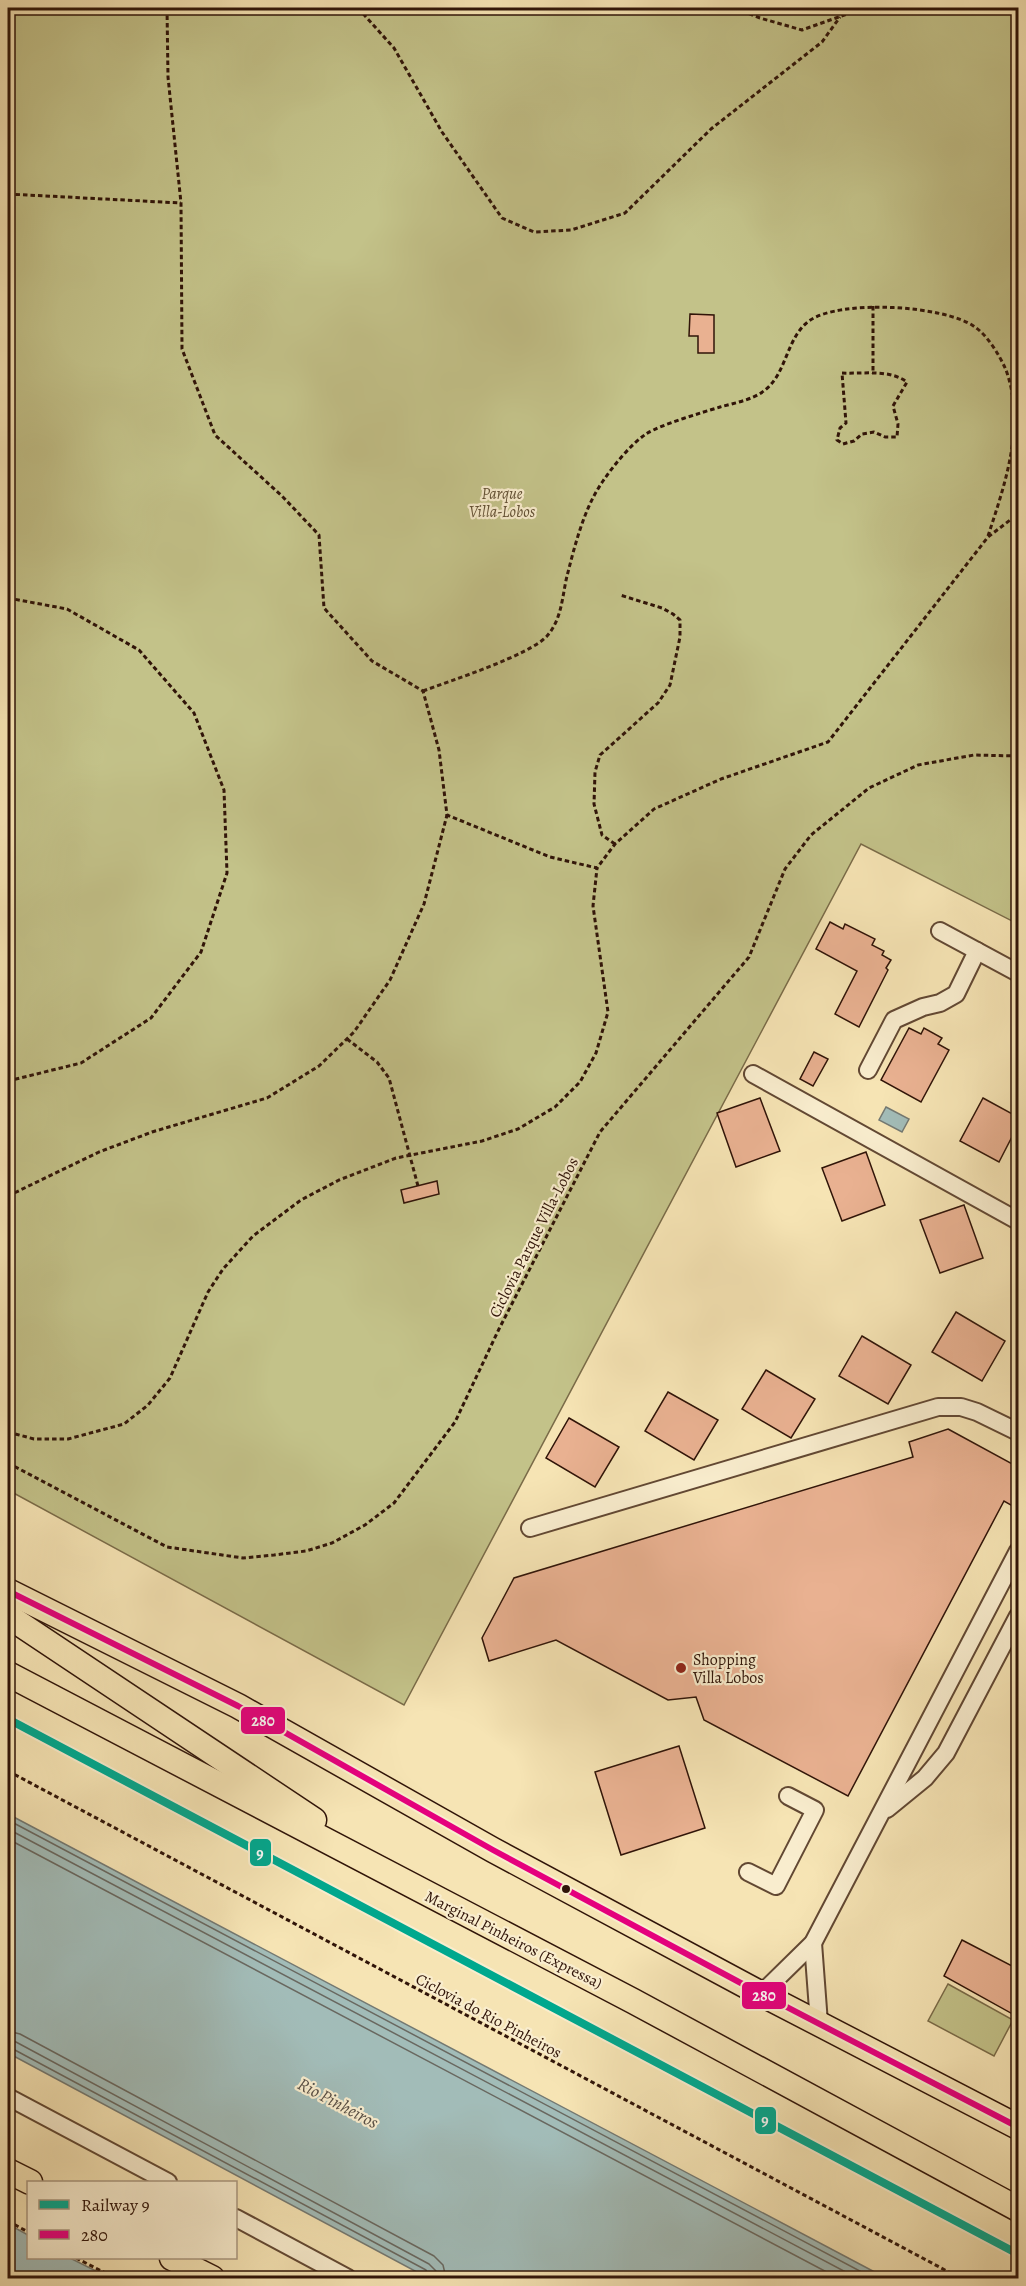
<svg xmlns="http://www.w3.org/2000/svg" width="1026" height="2286" viewBox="0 0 1026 2286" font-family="Alegreya,serif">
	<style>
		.green { fill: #c3c289; stroke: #7a6b48; stroke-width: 1.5 }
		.water { fill: #a2bcb8; stroke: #747972; stroke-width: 1.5 }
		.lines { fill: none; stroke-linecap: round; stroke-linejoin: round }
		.shore { stroke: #696860; stroke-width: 1.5 }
		.building { fill: #e9b191; stroke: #301408; stroke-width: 1.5 }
		.minor-casing { stroke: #624833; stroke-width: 20 }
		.highway-casing { stroke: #301408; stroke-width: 27 }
		.path { stroke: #301408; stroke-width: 3; stroke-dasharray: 4.5 3; stroke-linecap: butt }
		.minor { stroke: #f9edce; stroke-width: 16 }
		.highway { stroke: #f6e4b4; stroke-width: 24 }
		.bus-1-casing { stroke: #f9edce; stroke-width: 10 }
		.bus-1 { stroke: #e5007d; stroke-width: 6 }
		.rail-1-casing { stroke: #f9edce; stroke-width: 12 }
		.rail-1 { stroke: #00a88e; stroke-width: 8 }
		.poi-dot { fill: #8f2418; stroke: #f9edce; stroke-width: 2 }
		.bus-dot { fill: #301408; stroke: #f9edce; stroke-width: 2 }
		.labels { text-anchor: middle; stroke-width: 4.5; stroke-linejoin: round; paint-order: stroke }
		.park-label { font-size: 16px; font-style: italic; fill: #635135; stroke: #f9edce }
		.street-label { font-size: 16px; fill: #301408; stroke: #f9edce }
		.poi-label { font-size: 16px; fill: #301408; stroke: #f9edce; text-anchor: start }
		.water-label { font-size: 18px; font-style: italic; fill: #584f46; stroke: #f9edce }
		.line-badge { stroke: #f9edce; stroke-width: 2 }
		.badge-label { font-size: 16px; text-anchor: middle; font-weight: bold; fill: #fff }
	</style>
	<rect width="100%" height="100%" fill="#f6e4b4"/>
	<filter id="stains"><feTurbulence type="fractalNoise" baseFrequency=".00333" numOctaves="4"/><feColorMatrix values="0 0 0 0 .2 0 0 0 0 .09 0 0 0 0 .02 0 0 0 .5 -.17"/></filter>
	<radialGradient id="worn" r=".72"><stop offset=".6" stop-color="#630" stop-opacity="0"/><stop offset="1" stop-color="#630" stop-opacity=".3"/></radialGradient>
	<g class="green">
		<polygon points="8,8 1018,8 1018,924 861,844 404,1705 8,1490"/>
		<polygon points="948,1984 1013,2020 994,2056 928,2021"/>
	</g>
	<g class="water">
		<polygon points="886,1107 909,1119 902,1132 879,1120"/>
		<polygon points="8,1814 886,2278 428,2278 8,2053"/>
		<polygon points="8,2224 28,2235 28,2258 70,2258 110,2278 8,2278"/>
	</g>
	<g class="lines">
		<g class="shore">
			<polyline points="8,1820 873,2278"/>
			<polyline points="8,1829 857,2278"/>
			<polyline points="8,1839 838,2278"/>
			<polyline points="8,2031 20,2034 434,2256 443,2265 446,2278"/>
			<polyline points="8,2040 16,2042 429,2264 436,2271 437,2278"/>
			<polyline points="8,2048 13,2049 426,2270 430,2278"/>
		</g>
	</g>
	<g class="building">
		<polygon points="690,314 714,315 714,353 698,353 698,336 689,336"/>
		<polygon points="830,922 843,929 845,924 875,939 872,945 884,951 882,955 891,960 886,968 888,970 859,1027 835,1014 857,971 816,949"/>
		<polygon points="909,1028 921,1034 924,1028 942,1038 938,1044 949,1050 921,1102 881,1080"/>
		<polygon points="814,1052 828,1059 813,1086 800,1079"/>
		<polygon points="760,1098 780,1151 736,1167 717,1113"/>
		<polygon points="983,1098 1018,1117 1018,1125 999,1162 960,1141"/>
		<polygon points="866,1152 885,1205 842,1221 822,1168"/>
		<polygon points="437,1181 439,1194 404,1203 401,1190"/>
		<polygon points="964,1205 983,1258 940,1273 920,1220"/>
		<polygon points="956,1312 1005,1341 982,1381 932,1352"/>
		<polygon points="862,1336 911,1365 888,1404 839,1376"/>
		<polygon points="766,1370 815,1399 791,1438 742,1409"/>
		<polygon points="668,1392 718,1420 694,1460 645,1431"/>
		<polygon points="569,1418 619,1447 595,1487 546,1458"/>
		<polygon points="948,1429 1018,1467 1018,1509 1004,1501 848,1796 704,1720 696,1697 668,1700 556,1640 489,1661 482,1638 514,1578 913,1457 909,1442"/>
		<polygon points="679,1746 705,1828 621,1855 595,1772"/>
		<polygon points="962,1940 1018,1969 1018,2017 944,1976"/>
	</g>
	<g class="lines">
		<defs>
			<g id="minor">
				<polyline points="940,931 1018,973"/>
				<polyline points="868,1070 894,1020 923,1007 940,1003 956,994 977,951"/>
				<polyline points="753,1074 1018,1221"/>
				<polyline points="530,1528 938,1407 961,1407 977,1412 1018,1432"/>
				<polyline points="887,1809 925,1778 946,1753 1018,1616"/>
				<polyline points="748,1872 776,1886 815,1810 788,1796"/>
				<polyline points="813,1943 819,2023"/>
				<polyline points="762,1993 813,1943 1018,1551"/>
				<polyline points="8,2097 168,2182"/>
				<polyline points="236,2218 348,2278"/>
			</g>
			<g id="highway">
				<polyline points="8,1591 238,1706 493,1850 752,1989 1018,2127"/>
				<polyline points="8,1616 314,1820"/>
				<polyline points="8,1674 633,2001 1018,2209"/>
				<polyline points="8,2171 30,2182"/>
				<polyline points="172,2258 212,2278"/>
			</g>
		</defs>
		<use href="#minor" class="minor-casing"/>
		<use href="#highway" class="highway-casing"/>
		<g class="path">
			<polyline points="167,8 168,77 181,203 182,349 215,435 282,496 319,535 324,608 372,661 423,691 439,750 447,815 550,857 597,868 615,844 654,809 721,779 828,742 988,537 1018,514"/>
			<polyline points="358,8 394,48 442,132 502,218 534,232 571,230 625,213 711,129 822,42 840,17"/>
			<polyline points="735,8 760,18 802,30 864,8"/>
			<polyline points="8,194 181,203"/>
			<polyline points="873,306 873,374"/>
			<path d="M842,373C864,374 889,369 907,382L893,406L898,424L897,437H885L874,432L862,434L854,441L843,444L837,440L840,428L846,423Z"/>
			<polyline points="8,598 67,609 139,650 194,713 224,790 227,873 201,952 151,1018 81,1063 8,1081"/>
			<path d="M423,691C450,681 530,655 547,636C562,619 562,597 567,576C575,545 584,508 603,481C614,465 630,445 646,434C662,424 701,413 720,407C734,403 753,400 765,390C787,373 786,338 809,321C839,299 945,305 975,327C988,336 1000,356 1006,370C1026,425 1005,484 988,536"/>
			<polyline points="615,844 602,835 594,804 595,772 600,755 658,703 670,685 680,637 680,620 673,614 662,608 620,595"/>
			<polyline points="347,1039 377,1062 389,1078 418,1186"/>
			<polyline points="8,1196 99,1152 152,1132 267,1098 319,1066 354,1032 390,980 424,904 447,815"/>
			<polyline points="8,1432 34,1439 68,1439 124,1424 148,1405 170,1378 208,1292 223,1269 253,1236 301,1200 339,1180 396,1158 482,1141 518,1129 555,1107 580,1082 596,1053 608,1012 593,906 597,868"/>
			<polyline points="8,1463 167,1547 243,1558 274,1555 306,1551 332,1543 365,1525 394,1503 455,1422 499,1329 600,1132 749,957 785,869 811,835 869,788 918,765 974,755 1018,756"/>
			<polyline points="8,1771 960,2278"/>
			<polyline points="8,2221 28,2232"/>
			<polyline points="76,2258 115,2278"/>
		</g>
		<use href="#minor" class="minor"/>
		<use href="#highway" class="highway"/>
		<defs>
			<polyline id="bus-1" points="8,1591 238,1706 493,1850 752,1989 1018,2127"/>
		</defs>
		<use href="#bus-1" class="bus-1-casing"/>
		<use href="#bus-1" class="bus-1"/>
		<defs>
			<polyline id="rail-1" points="8,1719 1018,2254"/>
		</defs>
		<use href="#rail-1" class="rail-1-casing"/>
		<use href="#rail-1" class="rail-1"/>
	</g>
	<circle class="poi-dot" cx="681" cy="1668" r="6"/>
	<circle class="bus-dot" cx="566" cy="1889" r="5"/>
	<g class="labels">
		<g class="park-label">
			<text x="502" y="499">Parque<tspan x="502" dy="18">Villa-Lobos</tspan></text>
		</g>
		<g class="street-label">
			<text transform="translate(533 1237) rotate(-63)" y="6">Ciclovia Parque Villa-Lobos</text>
			<text transform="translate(514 1939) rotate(27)" y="6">Marginal Pinheiros (Expressa)</text>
			<text transform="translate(489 2015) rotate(28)" y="6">Ciclovia do Rio Pinheiros</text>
		</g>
		<g class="poi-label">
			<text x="693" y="1665">Shopping<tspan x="693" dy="18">Villa Lobos</tspan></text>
		</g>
		<g class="water-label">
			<text transform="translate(338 2103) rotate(28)" y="6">Rio Pinheiros</text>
		</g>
	</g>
	<g class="line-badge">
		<rect x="240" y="1706" width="46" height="29" rx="6" fill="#e5007d"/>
		<rect x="249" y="1838" width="23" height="29" rx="6" fill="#00a88e"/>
		<rect x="741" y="1981" width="46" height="29" rx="6" fill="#e5007d"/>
		<rect x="754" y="2106" width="23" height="29" rx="6" fill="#00a88e"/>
	</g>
	<g class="badge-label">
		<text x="263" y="1726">280</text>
		<text x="260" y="1859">9</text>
		<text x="764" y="2001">280</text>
		<text x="765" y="2126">9</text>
	</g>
	<rect width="1026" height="2286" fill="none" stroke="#f6e4b4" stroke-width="30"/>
	<rect x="9" y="9" width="1008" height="2268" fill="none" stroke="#301408" stroke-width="3"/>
	<rect x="15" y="15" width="996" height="2256" fill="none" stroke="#301408" stroke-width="1.5"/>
	<rect x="27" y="2181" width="210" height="78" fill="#f9edce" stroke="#a9967f" stroke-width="1.5"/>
	<rect x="39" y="2200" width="30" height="9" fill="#00a88e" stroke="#a9967f" stroke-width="1.5"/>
	<text x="81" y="2211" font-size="18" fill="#301408">Railway 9</text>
	<rect x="39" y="2230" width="30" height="9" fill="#e5007d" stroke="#a9967f" stroke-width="1.5"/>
	<text x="81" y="2241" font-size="18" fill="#301408">280</text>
	<rect width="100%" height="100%" filter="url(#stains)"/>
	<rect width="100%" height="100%" fill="url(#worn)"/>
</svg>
